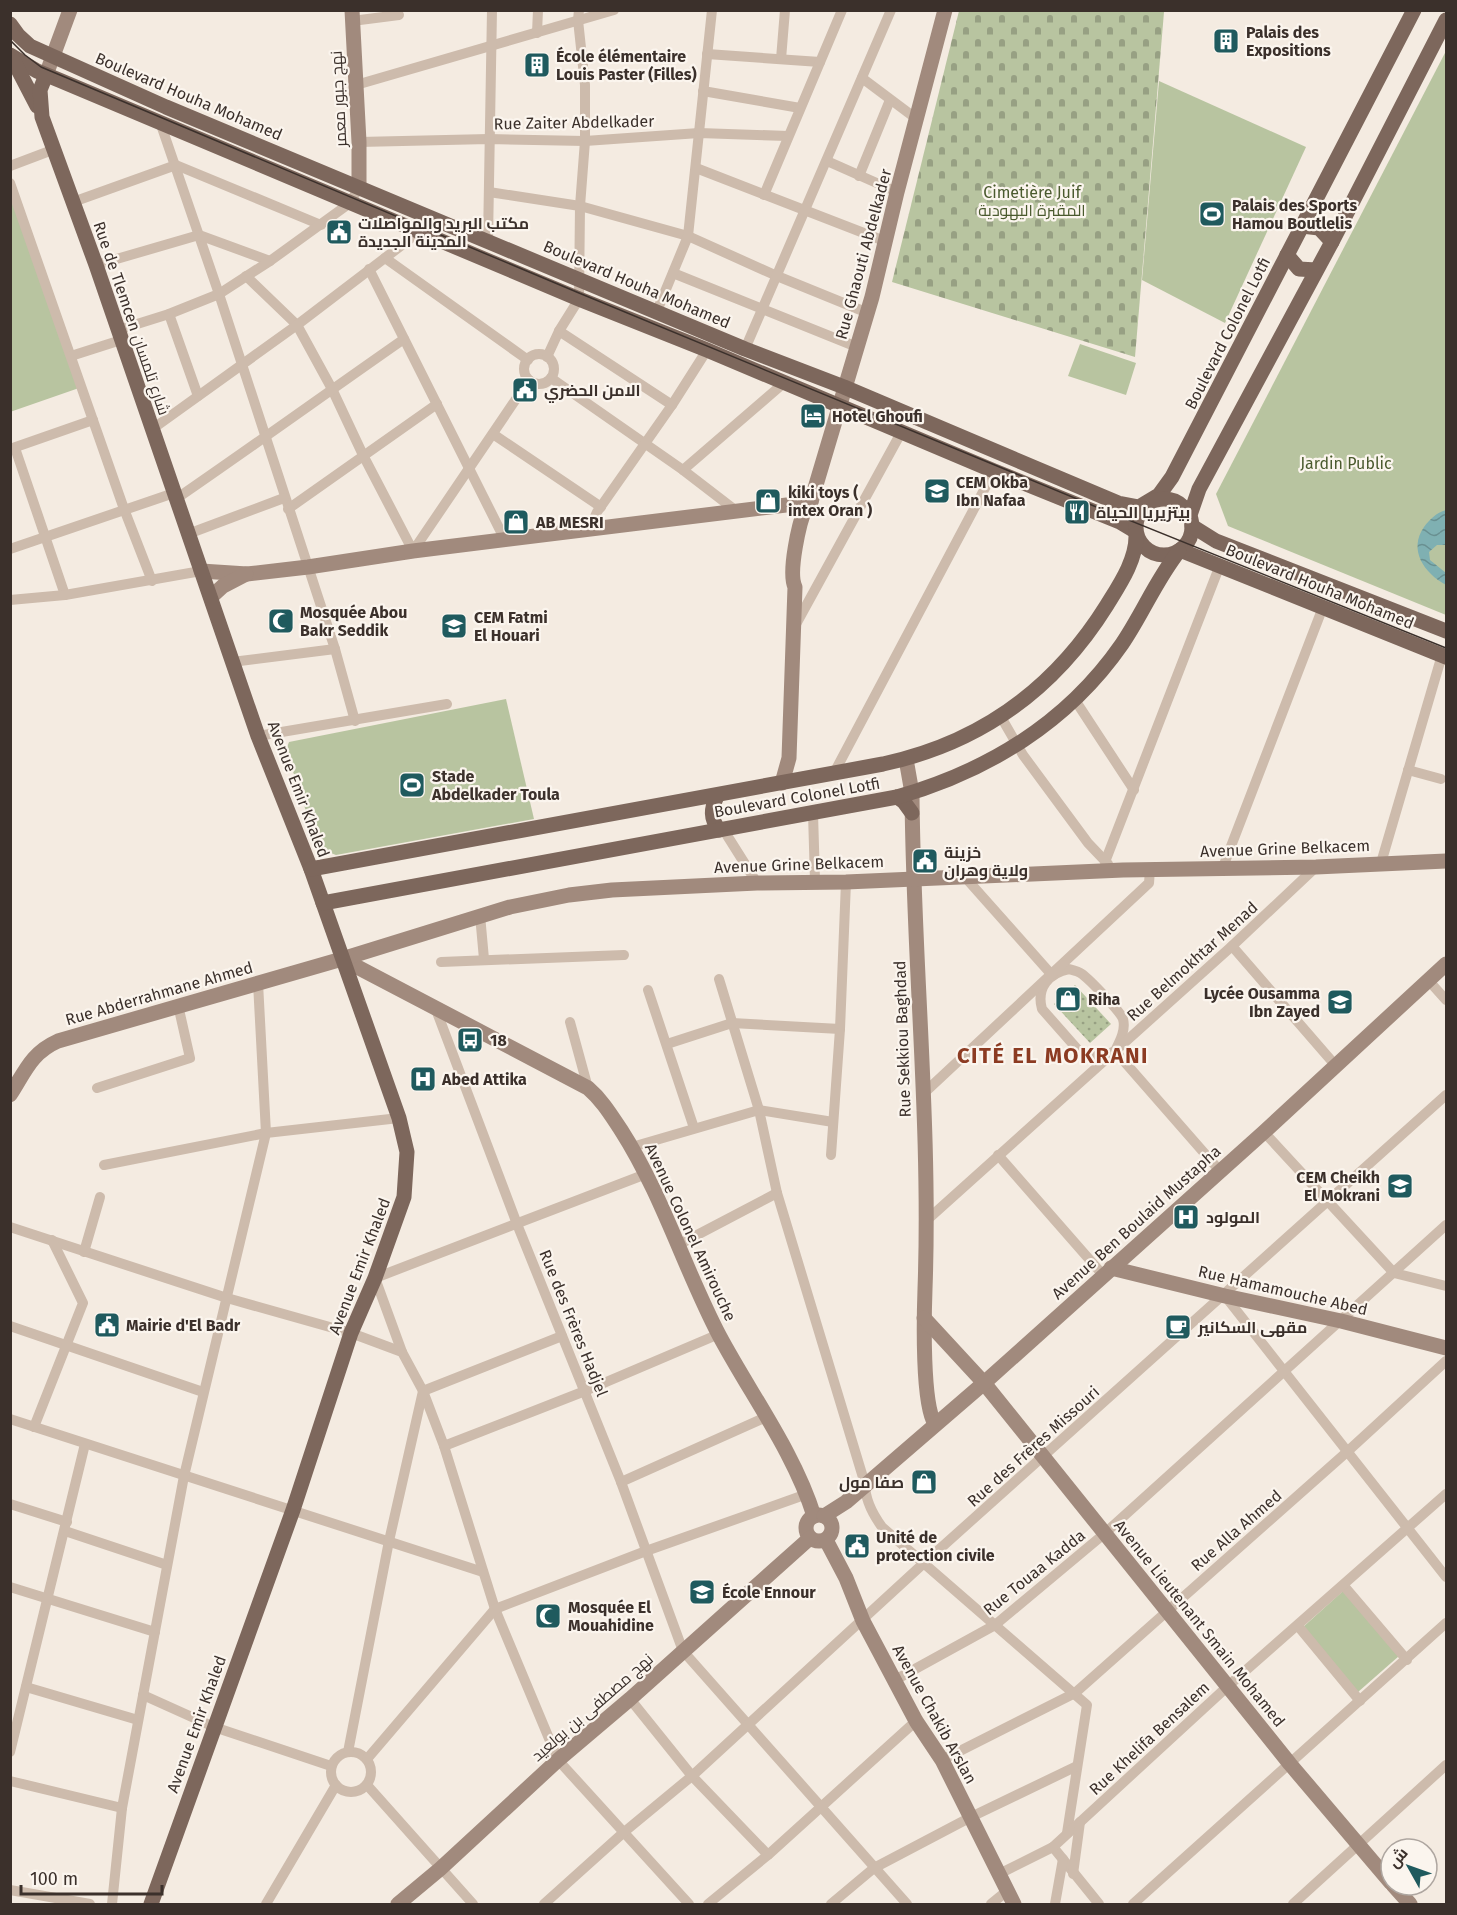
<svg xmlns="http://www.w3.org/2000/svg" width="1457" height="1915" viewBox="0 0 1457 1915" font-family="'Fira Sans',Cairo,sans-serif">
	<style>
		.grass { fill: url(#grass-dots) }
		.cemetery { fill: url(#cemetery-stones) }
		.garden { fill: #b8c4a0 }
		.water { fill: url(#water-waves) }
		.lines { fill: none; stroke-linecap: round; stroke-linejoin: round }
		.street { stroke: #cdbbac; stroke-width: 10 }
		.secondary { stroke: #a18a7d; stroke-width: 15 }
		.primary { stroke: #7d675c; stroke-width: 15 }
		.tram { stroke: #3b302b; stroke-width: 1.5 }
		.labels { text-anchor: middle; stroke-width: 4.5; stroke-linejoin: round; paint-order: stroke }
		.poi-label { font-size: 16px; font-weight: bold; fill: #3b302b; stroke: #fbf5ee; text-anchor: start }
		.street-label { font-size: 16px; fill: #3b302b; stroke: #fbf5ee }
		.park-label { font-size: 16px; fill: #4a5a2e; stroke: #fbf5ee }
		.district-label { font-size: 22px; font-weight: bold; letter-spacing: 1.5px; fill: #8c3b22; stroke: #fbf5ee }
	</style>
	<defs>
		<pattern id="grass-dots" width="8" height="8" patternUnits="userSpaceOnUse" patternTransform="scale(1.5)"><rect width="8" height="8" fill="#b8c4a0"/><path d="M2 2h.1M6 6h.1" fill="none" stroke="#97a083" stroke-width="1.8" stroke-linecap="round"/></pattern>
		<pattern id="cemetery-stones" width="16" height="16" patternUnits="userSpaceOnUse" patternTransform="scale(1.5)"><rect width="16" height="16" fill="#b8c4a0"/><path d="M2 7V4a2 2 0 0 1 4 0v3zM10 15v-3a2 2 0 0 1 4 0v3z" fill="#97a083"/></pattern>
		<pattern id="water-waves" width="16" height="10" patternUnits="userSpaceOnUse" patternTransform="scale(1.5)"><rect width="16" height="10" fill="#7fb0b2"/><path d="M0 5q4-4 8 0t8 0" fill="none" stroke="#699091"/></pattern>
	</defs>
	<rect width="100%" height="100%" fill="#f4ebe1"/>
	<polygon class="grass" points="1075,985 1111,1024 1090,1043 1054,1004"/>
	<polygon class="cemetery" points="1145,11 1164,12 1135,357 892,282 959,11"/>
	<g class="garden">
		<polygon points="1446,51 1446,615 1228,526 1216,494"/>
		<polygon points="1159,81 1306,147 1225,323 1142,280"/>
		<polygon points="11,187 79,388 10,412"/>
		<polygon points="1080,344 1136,363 1126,395 1068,376"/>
		<polygon points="506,699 534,819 336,855 318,848 286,750 289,742"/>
		<polygon points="1343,1591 1399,1656 1358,1692 1302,1628"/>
	</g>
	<path class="water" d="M1446,510V545H1437L1429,552L1430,560L1446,573V585C1424,573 1408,550 1424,527C1430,519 1436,513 1446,510Z"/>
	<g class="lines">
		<g class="street">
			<polyline points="352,21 399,15"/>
			<polyline points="537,33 538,10"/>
			<polyline points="707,54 820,62"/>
			<polyline points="781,59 785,10"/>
			<polyline points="862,78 918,120"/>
			<polyline points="356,85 614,10"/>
			<polyline points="703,91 800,108"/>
			<polyline points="160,122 219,294 335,649 355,721"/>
			<polyline points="359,142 489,139 585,141 699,133 788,136"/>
			<polyline points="827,161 897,192"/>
			<polyline points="10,166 55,149"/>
			<polyline points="696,168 887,242"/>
			<polyline points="859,176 890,100"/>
			<polyline points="10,183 124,509 152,581"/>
			<polyline points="489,192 580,206 688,236 777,276 868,313"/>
			<polyline points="764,195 842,10"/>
			<polyline points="73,202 176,165 321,225"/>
			<polyline points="488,240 492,10"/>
			<polyline points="385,258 528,360"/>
			<polyline points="96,265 199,235 270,261"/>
			<polyline points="369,269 505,540"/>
			<polyline points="673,273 857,347"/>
			<polyline points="246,276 297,325 332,389 363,455 413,551 529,380"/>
			<polyline points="657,311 688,236 712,10"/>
			<polyline points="169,314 198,396"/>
			<polyline points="118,330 169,314 219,294 270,261 350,203 359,187"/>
			<polyline points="559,331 672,405"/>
			<polyline points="745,349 891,10"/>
			<circle cx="539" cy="369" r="15"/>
			<polyline points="71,356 121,340"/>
			<polyline points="547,357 559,331 579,299 580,206 585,141 585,85 578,20 579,10"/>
			<polyline points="551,378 683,470 735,510"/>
			<polyline points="151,430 297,325 419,232"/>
			<polyline points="493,434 601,507"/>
			<polyline points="15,448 65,595"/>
			<polyline points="10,449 93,420"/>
			<polyline points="683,470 785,382"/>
			<path d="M176,499C253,446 328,392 404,339"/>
			<polyline points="288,509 437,404"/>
			<polyline points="589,530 597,512 672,405 707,350"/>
			<polyline points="188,534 284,498"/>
			<polyline points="10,549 174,493"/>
			<polyline points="10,600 65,595 201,571"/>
			<polyline points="795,626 902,431"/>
			<polyline points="232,662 335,649"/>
			<polyline points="1075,700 1134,790"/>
			<polyline points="1001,717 1023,755 1088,843 1108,864"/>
			<polyline points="258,736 447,704"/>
			<polyline points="1408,770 1441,779"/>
			<polyline points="834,773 994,471"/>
			<polyline points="813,813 815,881"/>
			<polyline points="723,829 757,883"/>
			<polyline points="1105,862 1220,565"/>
			<polyline points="1381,863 1442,655"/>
			<polyline points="1223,867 1323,607"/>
			<polyline points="964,876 1051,974"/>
			<polyline points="480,915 484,959"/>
			<polyline points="1232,946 1336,1066"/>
			<polyline points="441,962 624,955"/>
			<path d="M1069,969C1073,970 1078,971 1082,974C1090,980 1120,1011 1123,1019C1126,1030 1120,1041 1115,1051C1101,1057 1093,1059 1079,1051L1042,1009C1036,988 1049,973 1069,969Z"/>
			<path d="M719,979L759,1110L777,1193L865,1484C865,1499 874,1516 882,1527L1087,1705L1067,1833"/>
			<polyline points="1429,981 1446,1000"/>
			<polyline points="648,990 694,1128"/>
			<polyline points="435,1007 517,1224 621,1482 683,1651 907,1904"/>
			<polyline points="570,1022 588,1088"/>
			<polyline points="667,1044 732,1023 840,1029"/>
			<polyline points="1115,1051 1220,1171"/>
			<polyline points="97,1088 190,1058 178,1005"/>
			<polyline points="923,1094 1149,883 1150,870"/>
			<polyline points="1264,1132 1394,1273 1446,1286"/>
			<polyline points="632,1147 759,1110 833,1122"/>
			<polyline points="831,1155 840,1029 846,882"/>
			<polyline points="998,1155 1103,1275"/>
			<polyline points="104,1165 266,1133 399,1118"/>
			<polyline points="927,1220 1232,946 1316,867"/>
			<polyline points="10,1227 227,1298 351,1333 402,1352 423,1391 444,1446 495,1609 558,1760 689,1904"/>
			<polyline points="678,1245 777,1193"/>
			<polyline points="84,1252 100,1197"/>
			<polyline points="1225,1296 1446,1577"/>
			<polyline points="10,1326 203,1392"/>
			<polyline points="402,1352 375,1278 646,1174"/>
			<polyline points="10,1419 483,1572"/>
			<polyline points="34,1427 83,1303 52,1240"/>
			<polyline points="444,1446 585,1391 719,1334"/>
			<polyline points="621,1482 766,1417"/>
			<polyline points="10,1504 67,1522"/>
			<polyline points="65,1531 167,1565"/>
			<polyline points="1344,1586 1407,1660"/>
			<polyline points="10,1587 155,1632"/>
			<polyline points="1298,1626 1360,1701"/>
			<polyline points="895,1680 995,1625 1104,1534 1446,1225"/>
			<polyline points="26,1687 138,1720"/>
			<polyline points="143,1695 214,1727 331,1766"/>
			<polyline points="630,1699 692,1776 768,1855"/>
			<circle cx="351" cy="1772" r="20"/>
			<polyline points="10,1752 85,1444"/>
			<polyline points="348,1752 389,1541 423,1391 562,1336"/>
			<polyline points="367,1759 495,1609 646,1551 807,1494"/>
			<polyline points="942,1760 1075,1693 1348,1451 1446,1361"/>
			<polyline points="10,1781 122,1808"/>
			<polyline points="367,1785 473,1904"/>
			<polyline points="1053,1847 1099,1904"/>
			<polyline points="999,1874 1053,1847 1228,1686 1446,1494"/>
			<polyline points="1073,1874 1080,1822"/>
			<polyline points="10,1890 90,1904"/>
			<polyline points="112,1904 122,1808 184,1476 266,1133 258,983"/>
			<polyline points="266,1904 336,1785"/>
			<polyline points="544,1904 623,1833 692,1776 924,1563 1446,1095"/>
			<polyline points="708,1904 768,1855 916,1721"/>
			<polyline points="831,1904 874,1868 971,1817 1077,1766"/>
			<polyline points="991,1904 1007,1891"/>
			<polyline points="1055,1904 1063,1859"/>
			<polyline points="1133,1904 1446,1623"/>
			<polyline points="1293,1904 1446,1765"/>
		</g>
		<g class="secondary">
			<polyline points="352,10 359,142 359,187"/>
			<polyline points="46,75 70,10"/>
			<polyline points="201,571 247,574 308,567 413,551 811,502"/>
			<polyline points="211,597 223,586 246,574"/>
			<path d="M906,759L912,793C913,959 931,1124 925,1289C924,1317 922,1404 935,1424"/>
			<path d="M782,783L789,758L795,587C788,573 799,522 806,507L810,505L872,297L897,192L945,10"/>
			<path d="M342,959L588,1088C602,1100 611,1115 621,1130C662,1194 684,1268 719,1335C751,1395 794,1452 814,1516"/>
			<path d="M10,1095C25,1072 31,1053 58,1041L342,959L510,907L569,895L612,890L757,883L846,882L1123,870L1316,867L1446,861"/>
			<polyline points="1111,1268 1225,1296 1341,1321 1446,1348"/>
			<polyline points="924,1318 984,1383 1290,1764 1391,1883"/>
			<circle cx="819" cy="1528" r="13"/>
			<polyline points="824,1516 846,1502 984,1383 1264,1132 1446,964"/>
			<polyline points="826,1540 846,1578 863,1621 916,1721 942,1760 1014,1904"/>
			<polyline points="1393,1885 1410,1904"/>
			<polyline points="398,1904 440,1869 558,1760 630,1699 810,1538"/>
		</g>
		<g class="primary">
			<polyline points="10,24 18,35 30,46 166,107 745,349 844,387 1118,503 1139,507 1159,495 1172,477 1414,10"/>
			<polyline points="10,55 37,71 59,80 579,299 707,350 994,471 1120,522 1135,531"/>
			<polyline points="11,56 37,106"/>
			<polyline points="46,75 40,90 42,117 96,265 258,736 311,869 399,1118 407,1152 404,1197 375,1278 351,1333 293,1510 151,1904"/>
			<polyline points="1302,226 1319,228 1332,242"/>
			<polyline points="1287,255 1299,269 1316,270"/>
			<circle cx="1164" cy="527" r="28"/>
			<polyline points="1190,515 1199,489 1333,240 1446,20"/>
			<polyline points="1192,526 1216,541 1446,631"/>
			<polyline points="1180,550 1446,657"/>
			<path d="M717,796C711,809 710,818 719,830"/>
			<polyline points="897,797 904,802 912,813"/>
			<path d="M311,869L883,764C981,743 1054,690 1107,605C1120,584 1137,559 1136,534"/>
			<path d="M323,903L897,797C988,771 1068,722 1122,644C1143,613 1156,580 1179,551"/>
		</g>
		<polyline class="tram" points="10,40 25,55 41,67 579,293 1094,506 1446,648"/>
	</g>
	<defs>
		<symbol id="building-square" viewBox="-11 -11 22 22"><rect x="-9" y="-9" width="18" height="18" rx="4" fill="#1f5a5e" stroke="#fbf5ee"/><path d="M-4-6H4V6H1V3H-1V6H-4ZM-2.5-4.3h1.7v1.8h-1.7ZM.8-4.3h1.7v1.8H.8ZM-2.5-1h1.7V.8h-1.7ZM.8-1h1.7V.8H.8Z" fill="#fff"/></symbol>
		<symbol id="stadium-square" viewBox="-11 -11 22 22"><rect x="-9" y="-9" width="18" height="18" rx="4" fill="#1f5a5e" stroke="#fbf5ee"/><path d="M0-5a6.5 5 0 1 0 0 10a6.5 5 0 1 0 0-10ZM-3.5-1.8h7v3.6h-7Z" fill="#fff"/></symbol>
		<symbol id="civic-square" viewBox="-11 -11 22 22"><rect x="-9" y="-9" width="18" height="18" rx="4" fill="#1f5a5e" stroke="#fbf5ee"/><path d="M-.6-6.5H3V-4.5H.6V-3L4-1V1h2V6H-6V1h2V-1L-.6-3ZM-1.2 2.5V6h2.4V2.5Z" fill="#fff"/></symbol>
		<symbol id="hotel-square" viewBox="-11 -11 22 22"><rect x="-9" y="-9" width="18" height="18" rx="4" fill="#1f5a5e" stroke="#fbf5ee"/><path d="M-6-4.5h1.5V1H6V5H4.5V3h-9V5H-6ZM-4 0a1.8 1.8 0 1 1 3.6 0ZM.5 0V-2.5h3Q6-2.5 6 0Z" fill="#fff"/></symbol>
		<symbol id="school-square" viewBox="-11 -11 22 22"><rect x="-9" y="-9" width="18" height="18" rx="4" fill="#1f5a5e" stroke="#fbf5ee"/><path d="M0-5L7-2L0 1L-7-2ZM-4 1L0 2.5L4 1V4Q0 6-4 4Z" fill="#fff"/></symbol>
		<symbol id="shop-square" viewBox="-11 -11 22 22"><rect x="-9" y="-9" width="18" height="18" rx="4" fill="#1f5a5e" stroke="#fbf5ee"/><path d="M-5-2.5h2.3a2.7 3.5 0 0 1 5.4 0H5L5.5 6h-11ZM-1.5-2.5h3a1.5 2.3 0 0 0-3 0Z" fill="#fff"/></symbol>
		<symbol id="restaurant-square" viewBox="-11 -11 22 22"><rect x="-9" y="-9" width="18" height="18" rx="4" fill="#1f5a5e" stroke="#fbf5ee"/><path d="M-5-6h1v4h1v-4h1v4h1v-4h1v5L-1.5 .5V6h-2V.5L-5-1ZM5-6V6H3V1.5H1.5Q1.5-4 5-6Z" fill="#fff"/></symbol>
		<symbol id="mosque-square" viewBox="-11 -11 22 22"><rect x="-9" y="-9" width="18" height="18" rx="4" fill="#1f5a5e" stroke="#fbf5ee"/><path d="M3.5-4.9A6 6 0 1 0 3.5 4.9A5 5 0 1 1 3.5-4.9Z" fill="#fff"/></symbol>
		<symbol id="bus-square" viewBox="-11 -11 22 22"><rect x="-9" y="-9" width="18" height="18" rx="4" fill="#1f5a5e" stroke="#fbf5ee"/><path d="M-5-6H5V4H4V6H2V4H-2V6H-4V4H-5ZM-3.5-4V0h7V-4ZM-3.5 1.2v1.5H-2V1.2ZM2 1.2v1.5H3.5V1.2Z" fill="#fff"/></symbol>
		<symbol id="hospital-square" viewBox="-11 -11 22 22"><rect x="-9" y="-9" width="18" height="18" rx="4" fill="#1f5a5e" stroke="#fbf5ee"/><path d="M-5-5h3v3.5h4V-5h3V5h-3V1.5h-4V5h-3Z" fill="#fff"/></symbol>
		<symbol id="cafe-square" viewBox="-11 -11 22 22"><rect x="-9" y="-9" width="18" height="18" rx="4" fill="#1f5a5e" stroke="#fbf5ee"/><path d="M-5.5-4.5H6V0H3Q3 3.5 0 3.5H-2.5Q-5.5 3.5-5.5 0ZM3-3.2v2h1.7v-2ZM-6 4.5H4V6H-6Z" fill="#fff"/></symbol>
	</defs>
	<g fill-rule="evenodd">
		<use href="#building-square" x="1211" y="26" width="30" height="30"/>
		<use href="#building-square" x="522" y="50" width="30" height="30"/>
		<use href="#stadium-square" x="1197" y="199" width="30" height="30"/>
		<use href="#civic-square" x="324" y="217" width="30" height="30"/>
		<use href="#civic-square" x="510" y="375" width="30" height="30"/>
		<use href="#hotel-square" x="798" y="401" width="30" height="30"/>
		<use href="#school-square" x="922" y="476" width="30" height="30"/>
		<use href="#shop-square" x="753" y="486" width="30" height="30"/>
		<use href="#restaurant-square" x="1062" y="497" width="30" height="30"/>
		<use href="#shop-square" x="501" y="507" width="30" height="30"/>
		<use href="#mosque-square" x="266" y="606" width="30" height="30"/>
		<use href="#school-square" x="439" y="611" width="30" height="30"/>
		<use href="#stadium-square" x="397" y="770" width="30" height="30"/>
		<use href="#civic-square" x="910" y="846" width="30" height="30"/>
		<use href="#shop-square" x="1053" y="984" width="30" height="30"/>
		<use href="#school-square" x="1325" y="987" width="30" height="30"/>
		<use href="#bus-square" x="455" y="1025" width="30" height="30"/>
		<use href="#hospital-square" x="408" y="1064" width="30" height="30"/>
		<use href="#school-square" x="1385" y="1171" width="30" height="30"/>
		<use href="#hospital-square" x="1171" y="1202" width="30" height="30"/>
		<use href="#civic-square" x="92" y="1310" width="30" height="30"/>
		<use href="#cafe-square" x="1163" y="1312" width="30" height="30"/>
		<use href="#shop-square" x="909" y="1467" width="30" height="30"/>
		<use href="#civic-square" x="842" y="1531" width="30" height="30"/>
		<use href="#school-square" x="687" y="1577" width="30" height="30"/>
		<use href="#mosque-square" x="533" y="1601" width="30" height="30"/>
	</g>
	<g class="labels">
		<g class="poi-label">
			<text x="1246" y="38">Palais des<tspan x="1246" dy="18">Expositions</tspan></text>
			<text x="556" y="62">École élémentaire<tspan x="556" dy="18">Louis Paster (Filles)</tspan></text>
			<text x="1232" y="211">Palais des Sports<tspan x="1232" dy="18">Hamou Boutlelis</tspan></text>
			<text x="358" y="229">مكتب البريد والمواصلات<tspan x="358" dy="18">المدينة الجديدة</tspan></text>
			<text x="544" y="396">الامن الحضري</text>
			<text x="832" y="422">Hotel Ghoufi</text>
			<text x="956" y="488">CEM Okba<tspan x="956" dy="18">Ibn Nafaa</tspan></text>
			<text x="788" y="498">kiki toys (<tspan x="788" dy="18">intex Oran )</tspan></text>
			<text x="1096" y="518">بيتزيريا الحياة</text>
			<text x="536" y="528">AB MESRI</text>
			<text x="300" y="618">Mosquée Abou<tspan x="300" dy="18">Bakr Seddik</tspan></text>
			<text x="474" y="623">CEM Fatmi<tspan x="474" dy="18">El Houari</tspan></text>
			<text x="432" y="782">Stade<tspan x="432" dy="18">Abdelkader Toula</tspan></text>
			<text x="944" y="858">خزينة<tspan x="944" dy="18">ولاية وهران</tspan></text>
			<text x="1320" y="999" text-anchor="end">Lycée Ousamma<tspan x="1320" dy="18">Ibn Zayed</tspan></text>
			<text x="1088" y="1005">Riha</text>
			<text x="490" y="1046">18</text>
			<text x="442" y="1085">Abed Attika</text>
			<text x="1380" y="1183" text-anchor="end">CEM Cheikh<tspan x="1380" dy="18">El Mokrani</tspan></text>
			<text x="1206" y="1223">المولود</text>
			<text x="126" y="1331">Mairie d'El Badr</text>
			<text x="1198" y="1333">مقهى السكانير</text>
			<text x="904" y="1488" text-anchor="end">صفا مول</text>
			<text x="876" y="1543">Unité de<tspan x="876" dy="18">protection civile</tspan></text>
			<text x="722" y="1598">École Ennour</text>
			<text x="568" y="1613">Mosquée El<tspan x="568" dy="18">Mouahidine</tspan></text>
		</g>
		<g class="street-label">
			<text transform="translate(189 96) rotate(23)" y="6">Boulevard Houha Mohamed</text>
			<text transform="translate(338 99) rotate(-93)" y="6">نهج جبور معمر</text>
			<text transform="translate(574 122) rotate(-1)" y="6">Rue Zaiter Abdelkader</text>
			<text transform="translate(863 254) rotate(-75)" y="6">Rue Ghaouti Abdelkader</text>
			<text transform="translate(637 284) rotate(23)" y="6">Boulevard Houha Mohamed</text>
			<text transform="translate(132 318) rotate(71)" y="6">Rue de Tlemcen شارع تلمسان</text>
			<text transform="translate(1227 333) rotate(-63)" y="6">Boulevard Colonel Lotfi</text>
			<text transform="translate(1320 586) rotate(22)" y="6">Boulevard Houha Mohamed</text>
			<text transform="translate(299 789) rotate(69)" y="6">Avenue Emir Khaled</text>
			<text transform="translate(797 797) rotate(-10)" y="6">Boulevard Colonel Lotfi</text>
			<text transform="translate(1285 848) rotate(-2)" y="6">Avenue Grine Belkacem</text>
			<text transform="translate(799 864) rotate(-2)" y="6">Avenue Grine Belkacem</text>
			<text transform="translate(1192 961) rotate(-42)" y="6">Rue Belmokhtar Menad</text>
			<text transform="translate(159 993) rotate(-16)" y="6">Rue Abderrahmane Ahmed</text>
			<text transform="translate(902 1039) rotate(-92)" y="6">Rue Sekkiou Baghdad</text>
			<text transform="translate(1136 1222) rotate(-42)" y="6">Avenue Ben Boulaid Mustapha</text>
			<text transform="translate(691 1232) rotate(65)" y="6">Avenue Colonel Amirouche</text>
			<text transform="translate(359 1266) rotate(-69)" y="6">Avenue Emir Khaled</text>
			<text transform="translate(1283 1290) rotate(13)" y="6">Rue Hamamouche Abed</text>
			<text transform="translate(574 1323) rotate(68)" y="6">Rue des Frères Hadjel</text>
			<text transform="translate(1033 1446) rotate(-42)" y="6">Rue des Frères Missouri</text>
			<text transform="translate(1236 1530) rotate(-41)" y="6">Rue Alla Ahmed</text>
			<text transform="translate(1034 1572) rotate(-39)" y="6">Rue Touaa Kadda</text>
			<text transform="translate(1200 1623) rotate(51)" y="6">Avenue Lieutenant Smain Mohamed</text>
			<text transform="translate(592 1707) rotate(-41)" y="6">نهج مصطفى بن بولعيد</text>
			<text transform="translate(935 1714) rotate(61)" y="6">Avenue Chakib Arslan</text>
			<text transform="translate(196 1724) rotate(-70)" y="6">Avenue Emir Khaled</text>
			<text transform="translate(1149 1738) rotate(-43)" y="6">Rue Khelifa Bensalem</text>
		</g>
		<g class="park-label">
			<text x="1032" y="198">Cimetière Juif<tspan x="1032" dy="18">المقبرة اليهودية</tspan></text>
			<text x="1346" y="469">Jardin Public</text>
		</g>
		<g class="district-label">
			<text x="1053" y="1063">CITÉ EL MOKRANI</text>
		</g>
	</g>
	<rect width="1457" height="1915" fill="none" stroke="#3b302b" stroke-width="24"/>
	<g transform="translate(1409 1867) rotate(310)"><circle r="28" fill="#fbf5ee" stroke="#aea6a0" stroke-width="1.5"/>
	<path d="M0-4.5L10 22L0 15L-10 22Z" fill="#1f5a5e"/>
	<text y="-9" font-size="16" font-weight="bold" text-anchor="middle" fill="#3b302b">ش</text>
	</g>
	<path d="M21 1885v9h141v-9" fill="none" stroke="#3b302b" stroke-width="3"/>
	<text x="30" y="1885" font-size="18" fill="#3b302b" stroke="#fbf5ee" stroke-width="4.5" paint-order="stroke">100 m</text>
</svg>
